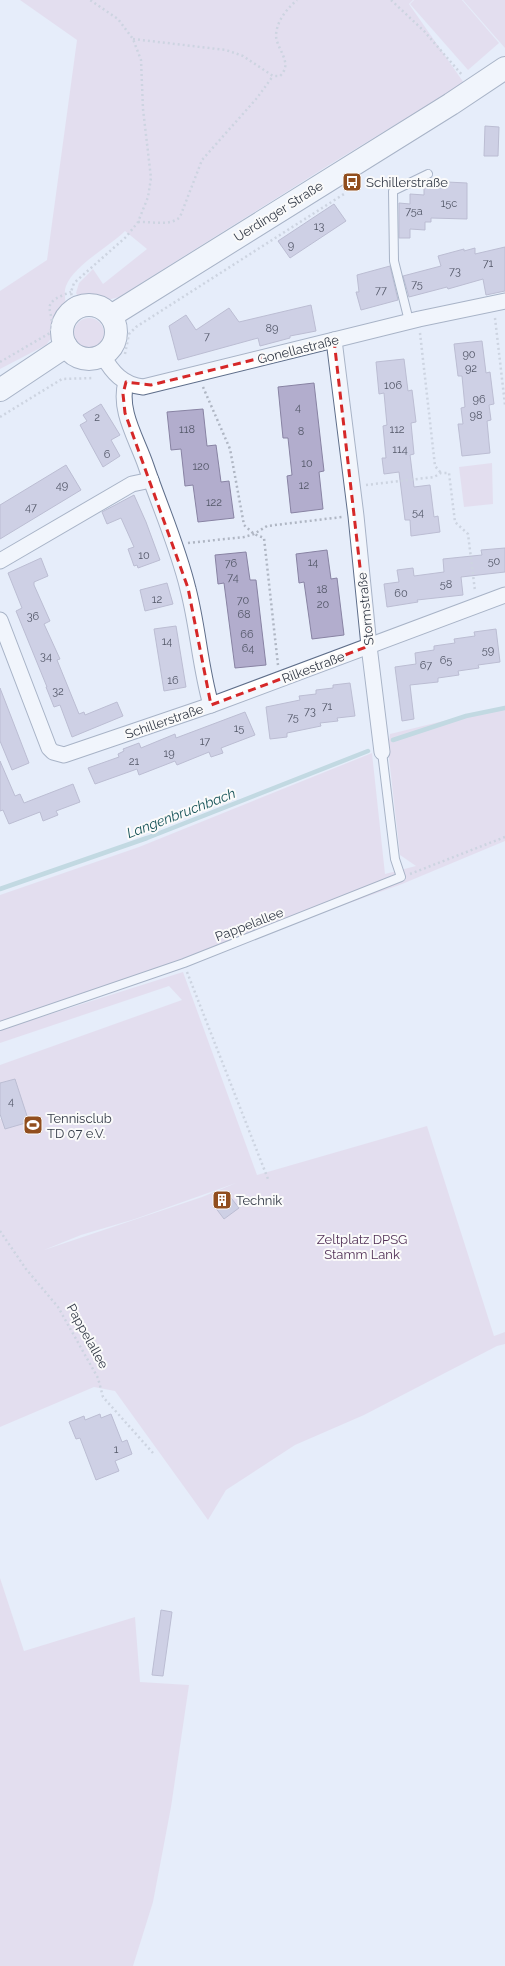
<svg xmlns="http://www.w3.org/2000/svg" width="505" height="1966" viewBox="0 0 505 1966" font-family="Raleway,sans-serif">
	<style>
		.green { fill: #e1cde3; fill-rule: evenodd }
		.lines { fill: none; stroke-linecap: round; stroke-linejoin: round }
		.stream { stroke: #97c1c5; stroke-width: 4.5 }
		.building { fill: #b2adcd; stroke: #8883a3 }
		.lane-casing { stroke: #5e6e8a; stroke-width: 10 }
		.street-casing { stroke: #5e6e8a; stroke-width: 17 }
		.secondary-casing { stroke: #5e6e8a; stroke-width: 24 }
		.path { stroke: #afb6c3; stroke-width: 2.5; stroke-dasharray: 2 3; stroke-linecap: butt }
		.lane { stroke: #fff; stroke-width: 8 }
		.street { stroke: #fff; stroke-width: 15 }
		.secondary { stroke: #fff; stroke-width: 22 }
		.marked { fill: none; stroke: #d62828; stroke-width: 3; stroke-dasharray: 8 5; stroke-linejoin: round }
		.labels { text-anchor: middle; stroke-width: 4; stroke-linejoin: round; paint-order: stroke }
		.number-label { font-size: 11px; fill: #545869 }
		.poi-label { font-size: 13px; fill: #343b48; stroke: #fafafa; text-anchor: start }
		.street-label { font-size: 13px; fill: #343b48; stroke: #fafafa }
		.park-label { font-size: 13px; fill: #523157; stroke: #fafafa }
		.water-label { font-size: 14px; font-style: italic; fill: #185459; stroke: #fafafa }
	</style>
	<rect width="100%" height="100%" fill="#e6edfa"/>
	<g class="green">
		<path d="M20,0H413L409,4L464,83L329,165L119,297L100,302L80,300L76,293L79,283L93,269L103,284L147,249L125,231C109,247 74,265 66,286C63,294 67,303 65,311L53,336L46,345L0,369V291L47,260L77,40Z"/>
		<polygon points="414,0 462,0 499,43 468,70 410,4"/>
		<polygon points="463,0 505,0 505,48"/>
		<circle cx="89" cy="333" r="15"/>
		<polygon points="492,463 493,504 464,507 459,467"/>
		<polygon points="505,706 505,841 402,884 0,1029 0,895 139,847 372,753 385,874 416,866 400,855 388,749 390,734"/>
		<path d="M183,972L257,1175L427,1126L494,1336L505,1332V1344L497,1346L364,1415L295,1445L226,1490L208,1520L115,1391L94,1387L0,1427V1119H2L5,1129L28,1122L15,1079L0,1083V1065L182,1000L169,986L0,1043V1030ZM236,1183L202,1197L44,1250L81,1235L135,1219Z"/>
		<polygon points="0,1578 24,1651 135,1617 140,1682 189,1685 171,1807 153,1902 133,1966 0,1966"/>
	</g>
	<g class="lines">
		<g class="stream">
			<polyline points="393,740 466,716 505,708"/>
			<polyline points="0,889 147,838 368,751"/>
		</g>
	</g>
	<g class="building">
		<polygon points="485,126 499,127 498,156 484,156"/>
		<polygon points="447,182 467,183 467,219 431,218 431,222 425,222 425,230 410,229 410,238 399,238 399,203 410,204 410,194 424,195 424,187 447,188"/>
		<polygon points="334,204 346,221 290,258 278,241"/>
		<polygon points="505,247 505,291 486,295 483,279 448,289 447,287 409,297 403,276 441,266 438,256 464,249 464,251 475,248 475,254"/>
		<polygon points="390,266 398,300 361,310 356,292 359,292 357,275"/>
		<polygon points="311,305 316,331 290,336 290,338 260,346 258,338 178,360 169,326 186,315 196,330 229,308 239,322"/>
		<polygon points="482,341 486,373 490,372 494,404 489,405 491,420 487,421 490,453 462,456 458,424 463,424 461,408 465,407 462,376 458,376 454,344"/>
		<polygon points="404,359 408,391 412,390 416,422 411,423 414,454 410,455 414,487 430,485 434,517 438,516 440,532 411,536 410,520 405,520 399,472 384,474 382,458 386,458 383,426 387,425 384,393 379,394 376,362"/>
		<polygon points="314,383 324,471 319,472 323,509 291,513 287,476 292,475 288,438 283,438 278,387"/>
		<polygon points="101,404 120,435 111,440 120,456 103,467 80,425 87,421 83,415"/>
		<polygon points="203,409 207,446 216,445 221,482 229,481 234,518 198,522 193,485 185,486 181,449 171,450 167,412"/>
		<polygon points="66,465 81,490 0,539 0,505"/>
		<polygon points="134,495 146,522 160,560 138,568 137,565 134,566 128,549 134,547 121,518 107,524 102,512"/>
		<polygon points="505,548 505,572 461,577 463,595 417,600 418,602 387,607 384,584 399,582 397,570 413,568 414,576 444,572 443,559 482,555 481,550"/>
		<polygon points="327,550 331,579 337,578 344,635 312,639 304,582 299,583 296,554"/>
		<polygon points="246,552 250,580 256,580 266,665 235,668 224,583 218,584 215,555"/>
		<polygon points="41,558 48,576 34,582 34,585 50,621 44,624 60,659 57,660 79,714 84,712 85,715 117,702 123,716 72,737 60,705 54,707 46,687 47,687 16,611 22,608 8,573"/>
		<polygon points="167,583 173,604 145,611 140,590"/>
		<polygon points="176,626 186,687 164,691 154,629"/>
		<polygon points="496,629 500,662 478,665 479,668 458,671 459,675 438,678 438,682 410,685 414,719 402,721 395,667 416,664 415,653 434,650 434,646 455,643 454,639 475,636 474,632"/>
		<polygon points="350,683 355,716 337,718 338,721 320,723 321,726 287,733 287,737 270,739 266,707 300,700 299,696 316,694 316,690 333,688 333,685"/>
		<polygon points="0,688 29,763 12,770 0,741"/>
		<polygon points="245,712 255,735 221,748 223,753 211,757 209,752 177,765 175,761 139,775 137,769 95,784 88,768 119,757 118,754 124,751 123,749 139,743 141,748 175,734 176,738"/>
		<polygon points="0,761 15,796 20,794 24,803 73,784 80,802 56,811 58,815 43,821 40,812 9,824 3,810 0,811"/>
		<polygon points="15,1079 29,1122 5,1129 0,1114 0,1083"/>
		<polygon points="228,1194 239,1208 224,1219 215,1207 220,1204 218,1202"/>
		<polygon points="100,1414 101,1418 111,1414 122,1442 127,1440 132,1454 115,1461 119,1471 96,1480 80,1438 76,1439 69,1422 84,1416 85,1420"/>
		<polygon points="161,1610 172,1612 163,1676 152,1675"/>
	</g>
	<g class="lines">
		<defs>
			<g id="lane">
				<polyline points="409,321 394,261 393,191 428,174"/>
				<polyline points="0,1026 184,963 401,877 395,859 382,752"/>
			</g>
			<g id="street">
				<polyline points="334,340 356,516 369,646 382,752"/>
				<path d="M103,356C112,372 123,385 143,387L419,319L505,301"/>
				<path d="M126,382C118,411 137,439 146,466C160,507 178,547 188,589C198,627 200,667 211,705"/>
				<polyline points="0,561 132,484 151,480"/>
				<polyline points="0,620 49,748 53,752 64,755 211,705 505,595"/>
			</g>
			<g id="secondary">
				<circle cx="89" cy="332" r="27"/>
				<polyline points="111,316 451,104 505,68"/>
				<polyline points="0,390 66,346"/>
			</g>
		</defs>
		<use href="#lane" class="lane-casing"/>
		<use href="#street" class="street-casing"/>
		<use href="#secondary" class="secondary-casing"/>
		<g class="path">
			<polyline points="391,0 424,31 463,76"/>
			<path d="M133,39L226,50L243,56L273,76H280C294,63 276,49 276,35C277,20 287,9 297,0"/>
			<path d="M138,222C152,221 169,227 180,217L202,160L257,98L273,76"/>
			<polyline points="74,310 71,292 74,283 126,237 138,222 148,197 151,178 143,109 141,60 133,39 118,19 90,0"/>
			<polyline points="495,318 505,405"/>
			<polyline points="420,333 435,466 441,473"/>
			<polyline points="125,354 129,334 136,327 344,194"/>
			<path d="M0,362L50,333C58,310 34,305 71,292"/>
			<polyline points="203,387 230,449 244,525 254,534 264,538 278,665"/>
			<polyline points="0,417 62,379 94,378"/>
			<polyline points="366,485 434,477 441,473 449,473 455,522 468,534 475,591"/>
			<polyline points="188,543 244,537 254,534 267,526 342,517"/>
			<polyline points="410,874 505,837"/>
			<polyline points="187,972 268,1179"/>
			<polyline points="0,1231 26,1269 58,1307 98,1378 103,1397 153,1453"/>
		</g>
		<use href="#lane" class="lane"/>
		<use href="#street" class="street"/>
		<use href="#secondary" class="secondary"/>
	</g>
	<path d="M0 0H505V1966H0ZM334,340L369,646L211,705L188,588L125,413L123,394L126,382L151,385Z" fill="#e6edfa" fill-opacity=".55" fill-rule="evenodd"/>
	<path class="marked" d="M334,340L369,646L211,705L188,588L125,413L123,394L126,382L151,385Z"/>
	<defs>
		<symbol id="bus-square" viewBox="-11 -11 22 22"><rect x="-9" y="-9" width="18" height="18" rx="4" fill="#914e1e" stroke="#fafafa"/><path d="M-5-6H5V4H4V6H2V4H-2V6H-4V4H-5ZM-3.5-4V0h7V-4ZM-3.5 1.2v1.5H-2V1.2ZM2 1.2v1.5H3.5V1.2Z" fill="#fff"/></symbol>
		<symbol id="stadium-square" viewBox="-11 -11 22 22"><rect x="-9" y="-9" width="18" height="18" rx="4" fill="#914e1e" stroke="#fafafa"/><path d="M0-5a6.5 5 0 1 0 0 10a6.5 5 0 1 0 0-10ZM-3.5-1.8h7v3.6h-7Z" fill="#fff"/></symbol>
		<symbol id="building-square" viewBox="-11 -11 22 22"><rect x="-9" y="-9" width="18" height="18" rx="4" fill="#914e1e" stroke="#fafafa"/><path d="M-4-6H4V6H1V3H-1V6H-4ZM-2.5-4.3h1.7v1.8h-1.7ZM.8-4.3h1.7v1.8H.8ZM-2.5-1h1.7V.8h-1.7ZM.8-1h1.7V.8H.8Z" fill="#fff"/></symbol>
	</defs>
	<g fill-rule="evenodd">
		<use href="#bus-square" x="341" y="171" width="22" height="22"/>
		<use href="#stadium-square" x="22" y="1114" width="22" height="22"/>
		<use href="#building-square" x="211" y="1189" width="22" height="22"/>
	</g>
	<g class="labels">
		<g class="number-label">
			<text x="449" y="207">15c</text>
			<text x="414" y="215">75a</text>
			<text x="319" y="230">13</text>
			<text x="291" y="249">9</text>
			<text x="488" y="267">71</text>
			<text x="455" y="275">73</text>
			<text x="417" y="288">75</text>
			<text x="381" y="294">77</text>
			<text x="272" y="332">89</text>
			<text x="207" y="340">7</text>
			<text x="469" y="358">90</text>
			<text x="471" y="372">92</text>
			<text x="393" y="389">106</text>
			<text x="479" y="403">96</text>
			<text x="298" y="411">4</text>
			<text x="476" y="419">98</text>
			<text x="97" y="421">2</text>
			<text x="187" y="433">118</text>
			<text x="397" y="433">112</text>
			<text x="301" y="435">8</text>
			<text x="400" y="453">114</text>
			<text x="107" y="458">6</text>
			<text x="307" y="467">10</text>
			<text x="201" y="470">120</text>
			<text x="62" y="489">49</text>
			<text x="304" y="489">12</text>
			<text x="214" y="506">122</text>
			<text x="31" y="511">47</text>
			<text x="418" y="516">54</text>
			<text x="144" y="559">10</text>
			<text x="494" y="565">50</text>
			<text x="313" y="566">14</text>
			<text x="231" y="567">76</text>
			<text x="233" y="581">74</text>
			<text x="446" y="588">58</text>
			<text x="322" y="593">18</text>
			<text x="401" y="597">60</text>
			<text x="157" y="603">12</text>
			<text x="243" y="604">70</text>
			<text x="323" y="608">20</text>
			<text x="244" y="618">68</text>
			<text x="33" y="620">36</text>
			<text x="247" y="638">66</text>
			<text x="167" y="645">14</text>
			<text x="248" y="652">64</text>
			<text x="488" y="654">59</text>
			<text x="46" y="660">34</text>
			<text x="446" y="664">65</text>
			<text x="426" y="669">67</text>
			<text x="173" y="684">16</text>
			<text x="58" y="695">32</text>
			<text x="327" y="710">71</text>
			<text x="310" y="715">73</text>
			<text x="293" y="721">75</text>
			<text x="239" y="732">15</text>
			<text x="205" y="745">17</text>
			<text x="169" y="757">19</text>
			<text x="134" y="765">21</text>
			<text x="11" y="1105">4</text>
			<text x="116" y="1453">1</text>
		</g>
		<g class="poi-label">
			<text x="366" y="187">Schillerstraße</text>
			<text x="47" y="1123">Tennisclub<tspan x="47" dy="15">TD 07 e.V.</tspan></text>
			<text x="236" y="1205">Technik</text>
		</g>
		<g class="street-label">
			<text transform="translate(278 211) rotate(-32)" y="5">Uerdinger Straße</text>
			<text transform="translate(298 349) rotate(-14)" y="5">Gonellastraße</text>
			<text transform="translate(365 609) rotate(-96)" y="5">Stormstraße</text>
			<text transform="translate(313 667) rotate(-21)" y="5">Rilkestraße</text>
			<text transform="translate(164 721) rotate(-19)" y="5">Schillerstraße</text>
			<text transform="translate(249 924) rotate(-21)" y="5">Pappelallee</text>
			<text transform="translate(88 1336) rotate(61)" y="5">Pappelallee</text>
		</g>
		<g class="park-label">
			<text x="362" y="1244">Zeltplatz DPSG<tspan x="362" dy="15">Stamm Lank</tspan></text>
		</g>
		<g class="water-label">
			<text transform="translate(181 813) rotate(-21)" y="5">Langenbruchbach</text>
		</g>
	</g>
</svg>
